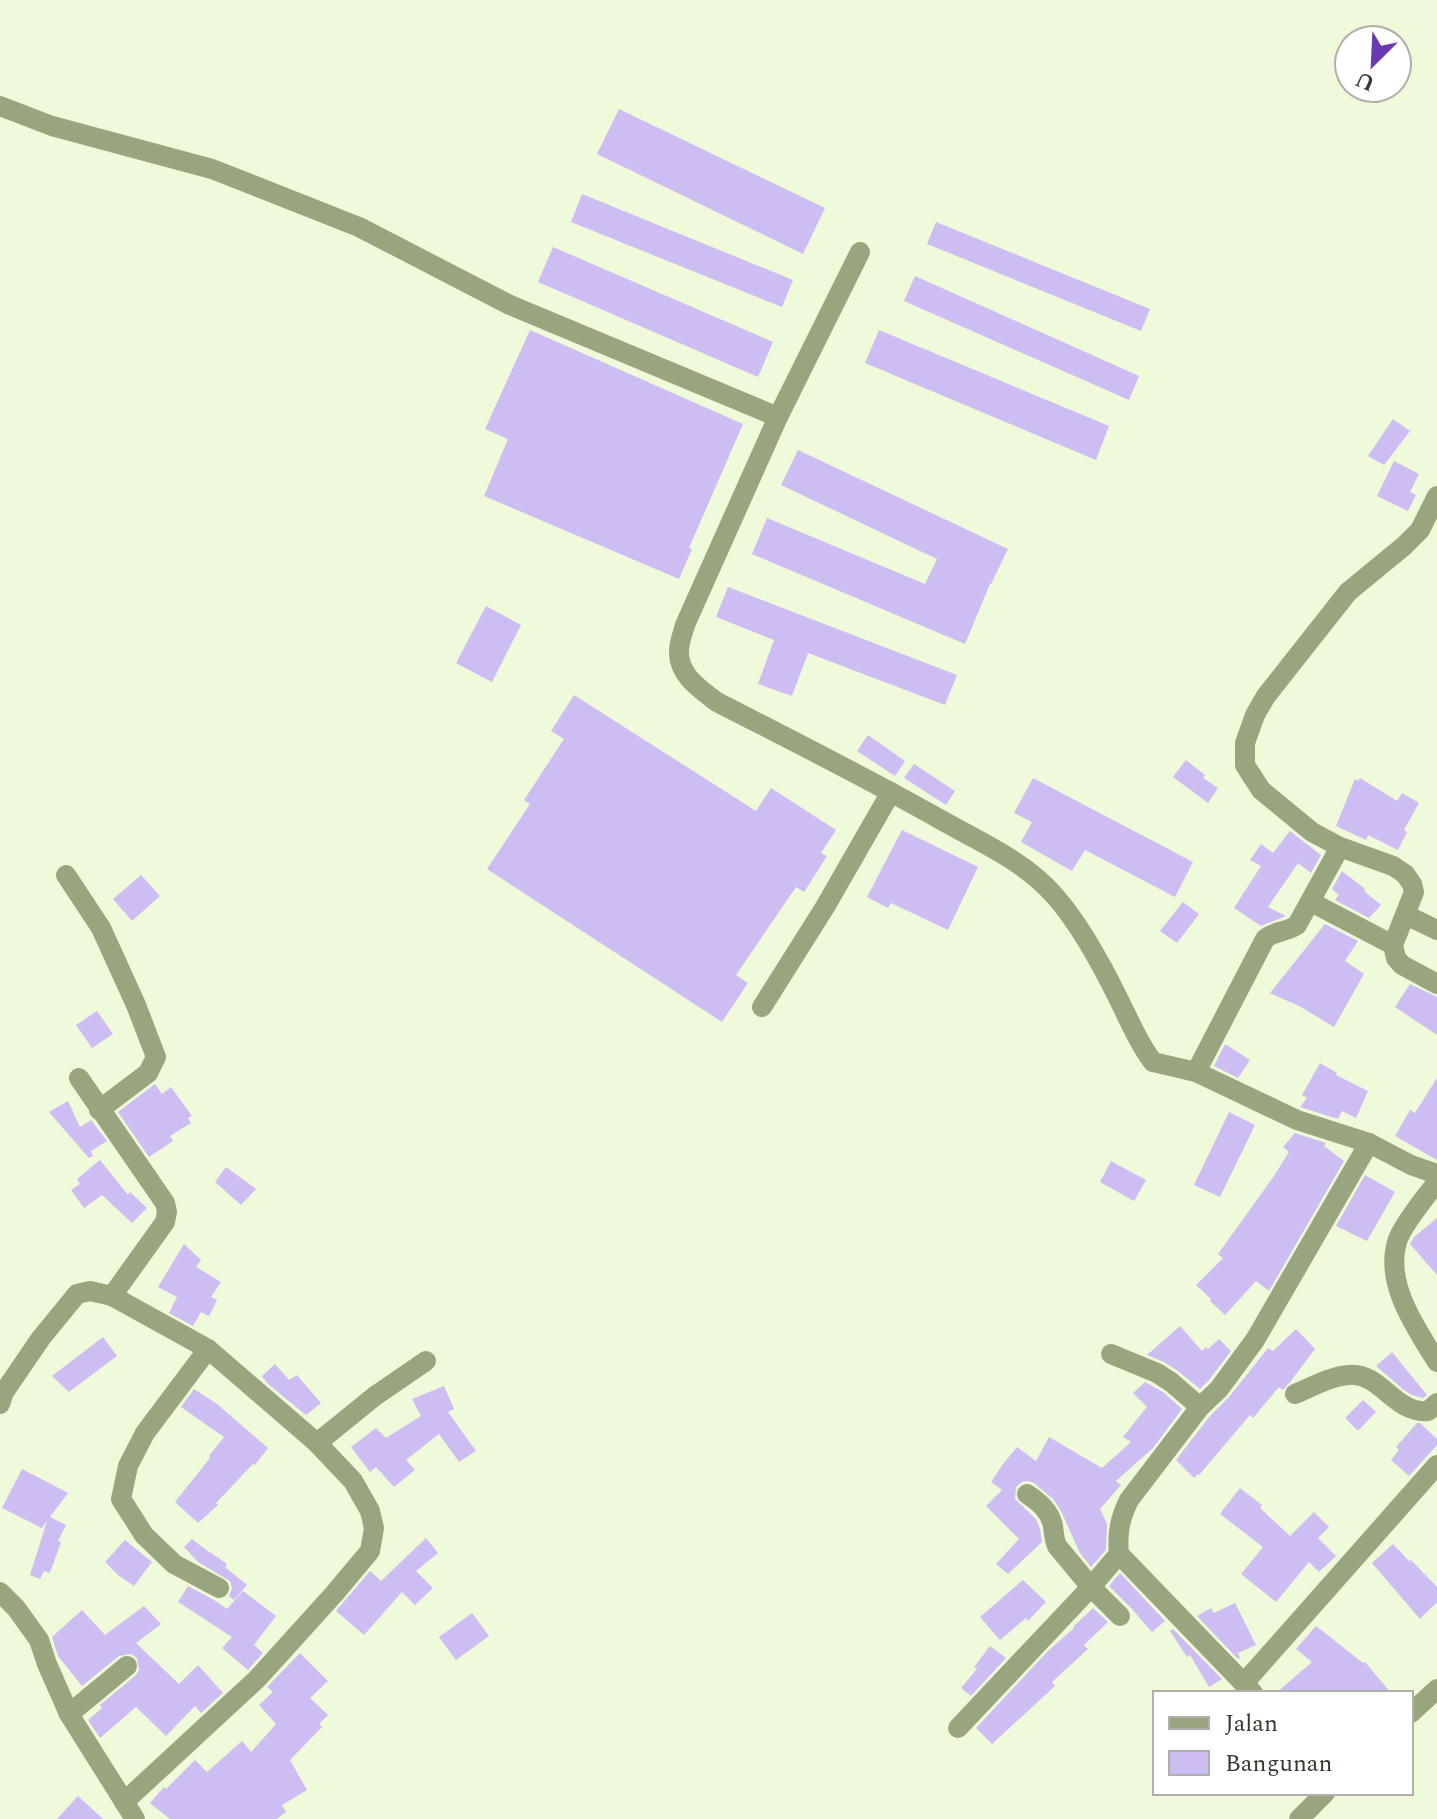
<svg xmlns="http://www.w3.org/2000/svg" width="1437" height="1819" viewBox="0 0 1437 1819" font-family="Spectral,serif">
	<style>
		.building { fill: #cdbdf2 }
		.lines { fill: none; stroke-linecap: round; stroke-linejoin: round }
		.minor { stroke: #98a57e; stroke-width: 20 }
	</style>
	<rect width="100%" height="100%" fill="#effada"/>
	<g class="building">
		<polygon points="619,109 825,208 803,254 597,154"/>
		<polygon points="582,194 793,280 782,307 571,222"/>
		<polygon points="936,222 1150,309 1141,331 927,244"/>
		<polygon points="553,247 773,342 758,377 538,282"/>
		<polygon points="915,276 1139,376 1129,400 904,301"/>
		<polygon points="530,330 743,424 689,548 692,549 679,579 484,496 508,439 485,429"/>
		<polygon points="879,330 1109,426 1096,460 865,363"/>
		<polygon points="1393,419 1410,431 1384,465 1368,456"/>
		<polygon points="798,450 1008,549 991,584 990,584 965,644 752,554 767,518 925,584 937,559 781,485"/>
		<polygon points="1394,461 1419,474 1410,492 1416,495 1408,511 1377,496"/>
		<polygon points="728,587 957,675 945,705 808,653 792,696 758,684 774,640 716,617"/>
		<polygon points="486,606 521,625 492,682 456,663"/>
		<polygon points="574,695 756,811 771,788 836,830 821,853 827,856 804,892 796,887 736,975 748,983 722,1022 487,869 530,804 524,800 564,739 551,731"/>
		<polygon points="868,735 905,761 895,776 857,751"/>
		<polygon points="1186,760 1205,775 1203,778 1218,788 1208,803 1173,777"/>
		<polygon points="914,764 955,791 946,805 904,778"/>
		<polygon points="1033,778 1193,862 1175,897 1085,850 1072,871 1021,842 1032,822 1014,813"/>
		<polygon points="1360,778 1397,801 1402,793 1419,803 1404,830 1407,832 1398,850 1368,835 1366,840 1336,826 1355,779 1358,781"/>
		<polygon points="902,830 978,867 948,930 891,903 888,908 867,897"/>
		<polygon points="1290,831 1321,855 1311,873 1298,863 1268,907 1286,916 1261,926 1234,908 1261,866 1250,860 1261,844 1273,853"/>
		<polygon points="1342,871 1365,889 1364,891 1381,905 1369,918 1335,900 1339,895 1332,889"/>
		<polygon points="141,875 160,896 132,921 113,899"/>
		<polygon points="1183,902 1199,914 1177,943 1160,931"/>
		<polygon points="1325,924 1358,941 1345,961 1364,974 1334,1027 1301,1007 1270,993"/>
		<polygon points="1410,984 1437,997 1437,1035 1395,1007"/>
		<polygon points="97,1011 113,1034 92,1048 76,1025"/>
		<polygon points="1225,1044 1250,1060 1238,1078 1214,1066"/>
		<polygon points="1320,1063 1337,1073 1336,1075 1368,1091 1356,1118 1342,1111 1338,1119 1300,1107 1307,1098 1302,1095"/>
		<polygon points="1437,1078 1437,1160 1395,1136 1410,1110 1415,1113"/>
		<polygon points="155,1084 162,1094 171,1087 192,1116 188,1118 191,1123 170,1136 173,1141 149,1157 118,1112"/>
		<polygon points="68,1101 80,1127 91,1120 107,1141 91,1151 93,1156 89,1158 49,1112"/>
		<polygon points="1229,1112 1255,1125 1220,1197 1194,1185"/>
		<polygon points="1295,1133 1326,1143 1324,1146 1344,1161 1269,1291 1256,1281 1225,1315 1210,1301 1211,1299 1196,1285 1223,1258 1218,1254 1274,1176 1289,1152 1283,1147"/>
		<polygon points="100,1160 128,1195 130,1192 147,1208 132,1223 102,1195 84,1208 71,1190 80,1184 77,1179"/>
		<polygon points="1111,1161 1146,1180 1134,1201 1100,1182"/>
		<polygon points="226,1167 256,1189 241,1205 215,1182"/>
		<polygon points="1365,1175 1395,1192 1367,1241 1336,1226"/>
		<polygon points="1437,1218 1437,1275 1410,1244 1414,1237"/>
		<polygon points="184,1244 201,1260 196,1267 221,1282 211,1297 217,1300 209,1316 201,1312 193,1326 169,1313 177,1297 158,1287"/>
		<polygon points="1180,1326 1202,1351 1206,1347 1208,1349 1219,1339 1231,1351 1209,1380 1200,1389 1178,1371 1164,1362 1147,1355"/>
		<polygon points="1296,1329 1315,1349 1290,1382 1283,1390 1279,1387 1253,1418 1250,1415 1199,1475 1198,1474 1194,1478 1176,1460 1210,1416 1229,1397 1268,1348 1273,1351"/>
		<polygon points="103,1337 117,1356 69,1392 52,1376"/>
		<polygon points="1392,1352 1427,1395 1423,1398 1412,1395 1404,1390 1376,1366"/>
		<polygon points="275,1364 289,1380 297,1375 321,1403 306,1415 268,1384 262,1376"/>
		<polygon points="1145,1382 1163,1392 1182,1409 1153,1448 1116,1481 1121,1485 1100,1509 1107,1524 1106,1550 1091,1567 1080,1553 1061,1511 1053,1499 1034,1483 1029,1481 1022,1482 1016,1487 1015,1499 1036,1519 1040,1529 1042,1542 1008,1574 996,1564 1019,1539 986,1506 1002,1490 991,1482 1003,1464 1017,1447 1036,1461 1049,1437 1102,1468 1131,1442 1123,1437 1147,1407 1133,1393"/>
		<polygon points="444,1386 454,1409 448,1412 476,1451 459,1462 439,1434 406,1460 415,1470 394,1487 376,1467 370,1472 351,1447 376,1428 386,1438 421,1416 412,1399"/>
		<polygon points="194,1389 217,1404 268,1448 255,1465 253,1464 216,1503 218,1505 198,1523 175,1502 210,1458 209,1456 224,1437 181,1407"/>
		<polygon points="1363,1400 1376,1412 1358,1431 1345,1418"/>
		<polygon points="1417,1423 1420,1423 1437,1439 1437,1445 1409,1476 1391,1460 1399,1450 1396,1447"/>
		<polygon points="22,1469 68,1493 50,1517 66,1525 58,1541 61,1542 50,1573 44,1571 40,1579 30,1575 47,1521 42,1528 2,1508"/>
		<polygon points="1240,1488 1262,1505 1260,1508 1290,1536 1314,1512 1329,1527 1318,1538 1336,1556 1319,1572 1309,1562 1276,1602 1241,1574 1263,1547 1220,1514"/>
		<polygon points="426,1538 438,1553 416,1571 433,1588 415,1605 402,1592 364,1635 336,1611 370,1571 381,1581"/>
		<polygon points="192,1539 210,1553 210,1552 227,1564 225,1567 247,1585 234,1600 229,1596 232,1588 230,1581 198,1562 184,1547"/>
		<polygon points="125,1540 152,1562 134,1586 118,1575 105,1562"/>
		<polygon points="1393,1544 1409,1561 1411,1560 1437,1587 1437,1602 1420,1619 1372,1563"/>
		<polygon points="1120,1573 1165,1621 1152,1632 1131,1608 1109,1586"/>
		<polygon points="1023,1580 1046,1602 1028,1621 1026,1618 1000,1640 980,1617"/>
		<polygon points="188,1586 214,1600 227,1609 243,1591 276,1616 254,1645 263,1653 248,1670 222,1648 232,1637 178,1602"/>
		<polygon points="1235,1603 1256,1645 1238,1653 1240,1658 1238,1659 1197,1616 1211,1608 1214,1613"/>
		<polygon points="144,1606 161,1624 136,1643 179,1684 198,1665 223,1693 201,1713 195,1706 166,1736 136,1707 100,1738 88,1720 102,1708 100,1705 136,1675 139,1670 137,1658 131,1654 119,1656 82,1686 58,1656 52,1637 82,1610 105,1635"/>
		<polygon points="1093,1608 1108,1622 1084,1645 1088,1649 1052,1682 1055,1686 992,1744 976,1728 1048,1651 1074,1628 1073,1627"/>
		<polygon points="472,1613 489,1636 456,1660 439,1637"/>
		<polygon points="1316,1626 1363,1663 1365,1662 1391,1693 1276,1693 1312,1662 1296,1649"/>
		<polygon points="1173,1629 1222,1679 1209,1687 1190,1655 1187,1657 1170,1631"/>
		<polygon points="990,1646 1006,1658 971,1696 961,1688 977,1669 974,1667"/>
		<polygon points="300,1653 328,1681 310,1698 328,1715 319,1724 322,1727 290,1760 307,1790 282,1805 286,1812 277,1819 170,1819 150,1803 164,1787 166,1789 195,1760 207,1772 242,1741 251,1752 276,1724 259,1705 273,1692 267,1687"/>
		<polygon points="78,1796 103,1819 57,1819"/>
	</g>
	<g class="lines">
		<g class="minor">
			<polyline points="0,106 52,126 212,169 359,227 510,305 778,417"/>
			<path d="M860,252L778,417L685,625C683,633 679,642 679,651C678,675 700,689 717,702C793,741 869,779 943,821C982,843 1024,861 1054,895C1080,924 1104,969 1121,1004C1131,1024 1139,1044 1153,1062L1196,1072L1297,1120L1369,1143L1411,1165L1437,1174"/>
			<polyline points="1437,496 1420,530 1404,546 1348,592 1266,696 1255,715 1245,743 1245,765 1261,790 1312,832 1340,847 1393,866 1405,874 1412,884 1414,892 1393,945 1396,958 1402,965 1437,984"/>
			<polyline points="66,875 101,928 136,1005 156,1057 148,1073 99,1110"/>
			<polyline points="1311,902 1393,945"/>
			<polyline points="1406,915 1437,930"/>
			<polyline points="762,1007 825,907 891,792"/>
			<path d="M1196,1072L1265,939C1273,931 1285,933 1297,925L1340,847"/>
			<polyline points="79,1078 165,1203 167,1212 165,1222 112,1296"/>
			<path d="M1437,1182C1426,1196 1404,1223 1398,1239C1383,1282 1416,1328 1437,1362"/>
			<polyline points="208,1349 145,1433 128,1466 121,1499 144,1535 174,1564 219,1588"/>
			<polyline points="1111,1354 1157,1373 1171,1382 1200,1407"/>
			<path d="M1295,1394C1312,1387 1331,1376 1349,1375C1381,1372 1394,1414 1428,1411L1437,1403"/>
			<polyline points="0,1404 4,1392 41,1338 77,1294 90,1291 112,1296 208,1349 317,1443 353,1481 370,1511 374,1528 370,1551 334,1594 257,1679 124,1802"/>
			<polyline points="317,1443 375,1396 426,1361"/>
			<path d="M1027,1494C1039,1502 1050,1511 1053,1526C1054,1533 1054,1539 1057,1546L1091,1587L1120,1616"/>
			<polyline points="0,1592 16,1608 39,1640 47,1664 69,1714 135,1819"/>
			<polyline points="1245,1682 1437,1465"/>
			<path d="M1253,1693L1119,1554C1117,1533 1120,1518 1129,1500L1200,1407L1219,1389L1255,1340L1369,1143"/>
			<polyline points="1411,1713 1437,1689"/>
			<polyline points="69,1714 127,1666"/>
			<polyline points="958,1728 1091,1587 1119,1554"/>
			<polyline points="1299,1819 1325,1793"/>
		</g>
	</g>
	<rect x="1153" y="1691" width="260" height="104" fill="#ffffff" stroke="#afb0ab" stroke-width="2"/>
	<rect x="1169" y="1717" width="40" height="12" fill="#98a57e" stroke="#afb0ab" stroke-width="2"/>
	<text x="1225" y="1731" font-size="24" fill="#363a2e">Jalan</text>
	<rect x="1169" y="1751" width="40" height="24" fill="#cdbdf2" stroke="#afb0ab" stroke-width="2"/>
	<text x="1225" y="1771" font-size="24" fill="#363a2e">Bangunan</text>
	<g transform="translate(1373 64) rotate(204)"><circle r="38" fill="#ffffff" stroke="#afb0ab" stroke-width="2"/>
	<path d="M0-6L14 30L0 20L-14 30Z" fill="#6b39b1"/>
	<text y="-12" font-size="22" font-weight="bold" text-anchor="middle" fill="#363a2e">U</text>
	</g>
</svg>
